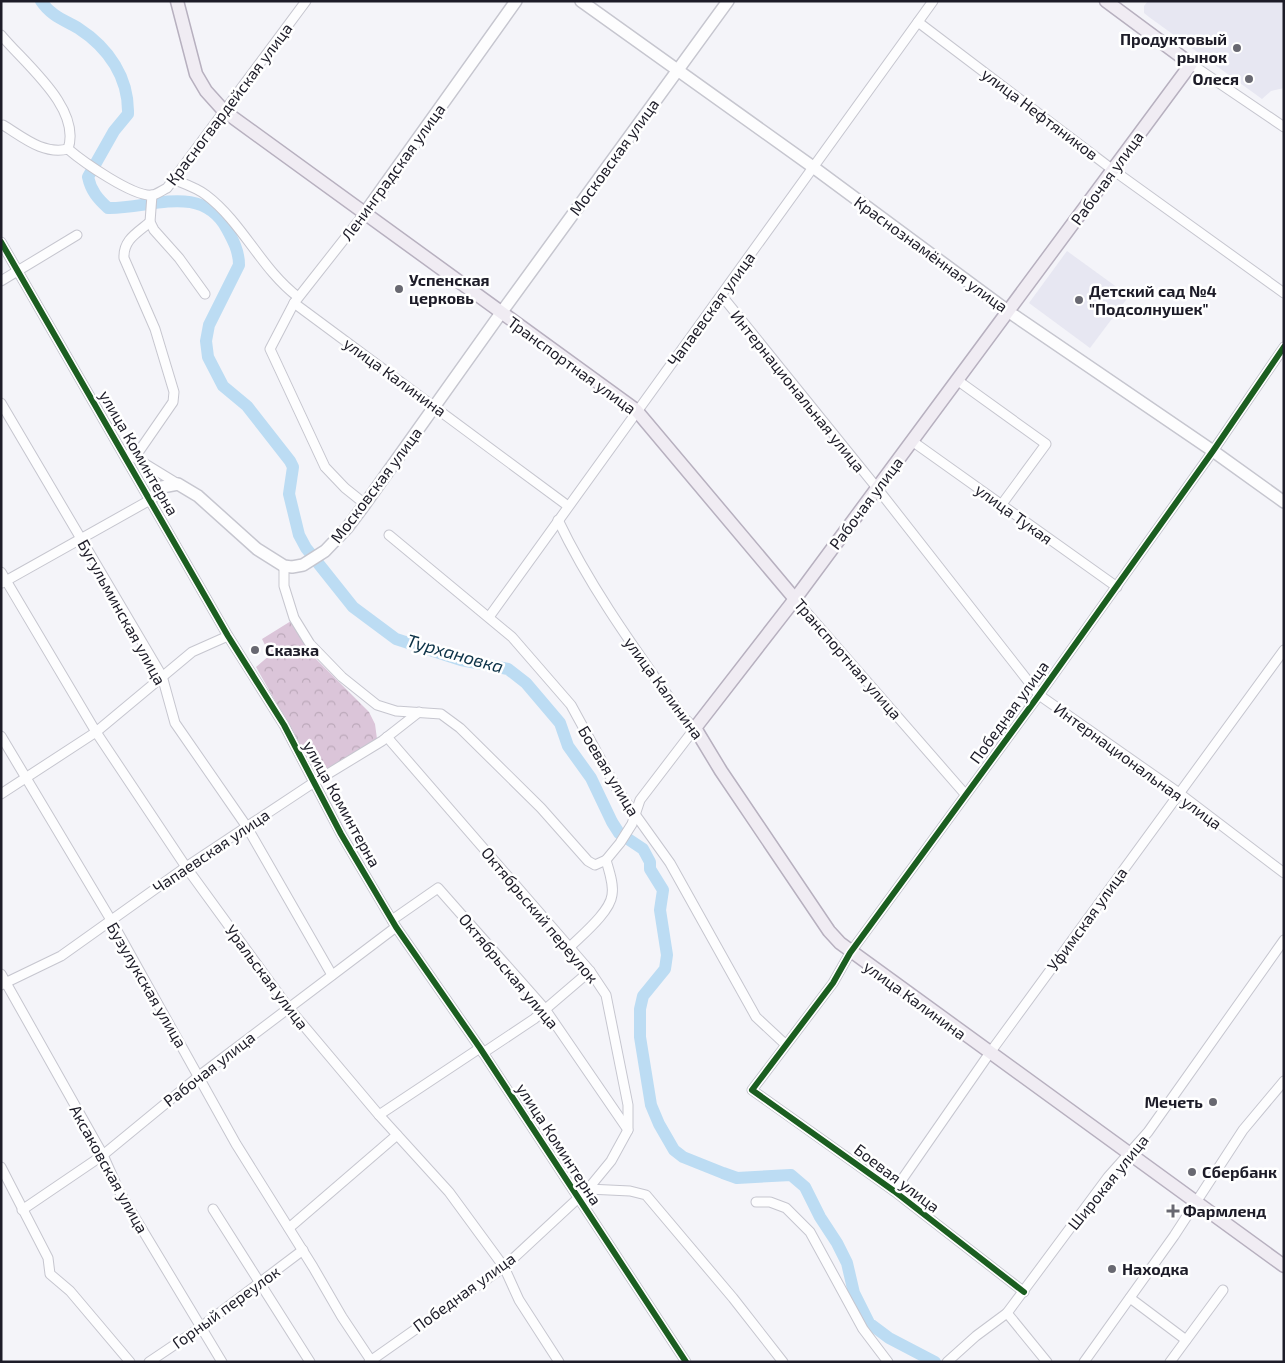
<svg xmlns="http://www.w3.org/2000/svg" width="1285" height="1363" viewBox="0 0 1285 1363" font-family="'Exo 2',sans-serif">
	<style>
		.built { fill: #e7e7f2 }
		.forest { fill: url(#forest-crowns) }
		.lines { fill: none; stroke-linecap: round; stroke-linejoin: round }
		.river { stroke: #bcdcf3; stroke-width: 12 }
		.street-casing { stroke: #c6c6cf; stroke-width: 11 }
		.secondary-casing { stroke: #c6c6cf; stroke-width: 14 }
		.primary-casing { stroke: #b7b0bf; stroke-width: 15 }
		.street { stroke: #fdfdfe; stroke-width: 9 }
		.secondary { stroke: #fdfdfe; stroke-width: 11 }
		.primary { stroke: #f0ecf3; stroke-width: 12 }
		.cycleway-casing { stroke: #fff; stroke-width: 9 }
		.cycleway { stroke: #1b5e20; stroke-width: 6 }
		.poi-dot { fill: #686871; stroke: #fff; stroke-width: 2 }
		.labels { text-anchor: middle; stroke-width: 5; stroke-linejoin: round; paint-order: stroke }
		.poi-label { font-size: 16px; font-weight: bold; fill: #1d1c28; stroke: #fff; text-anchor: start }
		.street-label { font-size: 16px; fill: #1d1c28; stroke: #fff }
		.water-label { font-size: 18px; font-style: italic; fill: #0c3247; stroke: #fff }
	</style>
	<defs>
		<pattern id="forest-crowns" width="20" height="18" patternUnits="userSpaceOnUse" patternTransform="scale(1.25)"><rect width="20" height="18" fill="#dbc5d9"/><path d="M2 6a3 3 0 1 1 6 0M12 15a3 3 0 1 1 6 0" fill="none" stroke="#bca9ba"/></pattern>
	</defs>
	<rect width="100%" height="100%" fill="#f4f4f9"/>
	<g class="built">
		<polygon points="1148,1 1284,1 1284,88 1271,91 1262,99 1149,17 1144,13 1144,6"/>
		<polygon points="1067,251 1129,296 1090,348 1029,303"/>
	</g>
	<polygon class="forest" points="291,621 310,653 369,712 375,724 377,739 317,775 256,667 270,655 262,639"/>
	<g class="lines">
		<path class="river" d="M41,1C51,16 64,20 78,28C109,48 129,78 128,114L114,131L88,177C91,191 98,199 108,208C150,209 201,182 227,229C233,240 239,251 239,265L209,325L206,341L208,357L223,386L247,406L290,461L293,467L289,494L299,535L306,548L353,607L396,639L461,660L508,669L526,683L560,723L568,746L591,778L612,822L619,833L643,849L650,862V869L663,890L660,910L667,955L665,969L643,996L640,1009V1037L651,1105L659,1124L674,1150L683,1157L723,1173L737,1178L791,1175L805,1187L820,1217L837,1243L847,1263L854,1293L869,1323L889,1338L935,1362"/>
		<defs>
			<g id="street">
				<polyline points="918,22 1113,170 1284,293"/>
				<path d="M1,35C24,63 82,108 68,149"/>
				<polyline points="1191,64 1284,127"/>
				<path d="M3,125C23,137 43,155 68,149"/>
				<path d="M68,149C82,161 134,198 153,195C157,194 163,190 167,188L306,1"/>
				<path d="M175,180C185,184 197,188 206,195C243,223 261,269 298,297"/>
				<polyline points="152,195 150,222 154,230 179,258 205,294"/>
				<polyline points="364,214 294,303 270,349 325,467 345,488 365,504"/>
				<polyline points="1,242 228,636 284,725 341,834 396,927 480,1048 686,1362"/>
				<polyline points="1,281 77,235"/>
				<polyline points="722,296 877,488 1039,695 1179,793 1284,873"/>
				<polyline points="294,303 568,506"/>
				<polyline points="957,380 1046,444 1002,504"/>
				<polyline points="1,403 162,676 175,723 247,827 332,975"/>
				<polyline points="912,441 1117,587"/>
				<polyline points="129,454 178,484"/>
				<path d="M135,457L173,402L174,392L155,329L124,258C123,240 137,233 150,222"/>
				<polyline points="389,535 512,637 571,705 617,789 670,863 756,1017 785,1044"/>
				<path d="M284,566V586L294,618L310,644L342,677L377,705L396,711L441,714L460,728L541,808L588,861L595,865L606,860L620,843L632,824L640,800L695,728L683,717C638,653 592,591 558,520"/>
				<polyline points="1,572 96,732 186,867 288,1007 379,1115 449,1192 504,1267 519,1300 559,1362"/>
				<polyline points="2,583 150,500"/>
				<polyline points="795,599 965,794"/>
				<polyline points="489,617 933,1"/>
				<polyline points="1,736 111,920 236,1144 313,1267 342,1317 372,1362"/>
				<polyline points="1,794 96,732 192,652 228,636"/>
				<polyline points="392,920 438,888 545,1009 628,1130"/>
				<path d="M570,947C582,935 610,912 612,895C614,884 609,871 606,860"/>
				<polyline points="1,974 103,1155 119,1191 222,1362"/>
				<polyline points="1,985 61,956 186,867 313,783 382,741 419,712"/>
				<polyline points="483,1053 534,1019 590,971"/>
				<polyline points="379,1115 480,1048"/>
				<polyline points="1,1167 48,1258 50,1274 70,1291 130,1362"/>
				<polyline points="588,1189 630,1191 646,1195 733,1298 783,1362"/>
				<polyline points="894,1191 989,1054 1284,650"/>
				<polyline points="756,1202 770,1202 786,1208 810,1232 863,1329 888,1362"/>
				<polyline points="213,1209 310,1362"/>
				<polyline points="22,1210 103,1155 199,1076 396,927"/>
				<polyline points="289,1228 397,1135"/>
				<polyline points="1024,1292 894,1191 752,1090 833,983 850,953 1039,695 1213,451 1284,347"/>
				<polyline points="1130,1298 1186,1340"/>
				<polyline points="1007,1313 1047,1362"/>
				<polyline points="149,1362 201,1327 303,1250"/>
				<polyline points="369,1362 504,1267 588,1189 611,1161 628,1130 628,1105 606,995 590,971 387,737"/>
				<polyline points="947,1362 976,1336 1007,1313 1108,1177 1148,1132 1284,940"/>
				<polyline points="1084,1362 1174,1236 1243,1130 1284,1081"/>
				<polyline points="1170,1362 1223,1290"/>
			</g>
			<g id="secondary">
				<polyline points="581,1 813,167 1009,312 1213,451 1284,502"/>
				<polyline points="364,214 516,1"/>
				<polyline points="150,500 162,487 178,484 198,496 257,549 284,566 292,567 303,565 325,551 347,528 365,504 501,313 728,1"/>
			</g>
			<g id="primary">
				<polyline points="177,1 196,74 206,91 224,111 636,410 795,599"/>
				<polyline points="1106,1 1191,64 795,599 695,728 721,771 829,931 840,943 1284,1266"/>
			</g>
		</defs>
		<use href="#street" class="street-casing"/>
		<use href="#secondary" class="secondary-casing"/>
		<use href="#primary" class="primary-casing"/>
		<use href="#street" class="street"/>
		<use href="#secondary" class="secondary"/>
		<use href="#primary" class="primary"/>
		<defs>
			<g id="cycleway">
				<polyline points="1,242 228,636 284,725 341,834 396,927 480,1048 686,1362"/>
				<polyline points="1024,1292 894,1191 752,1090 833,983 850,953 1039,695 1213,451 1284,347"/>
			</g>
		</defs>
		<use href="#cycleway" class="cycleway-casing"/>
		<use href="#cycleway" class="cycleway"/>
	</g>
	<g class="poi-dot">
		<circle cx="1237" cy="48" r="5"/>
		<circle cx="1249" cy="79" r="5"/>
		<circle cx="399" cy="289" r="5"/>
		<circle cx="1079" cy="300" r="5"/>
		<circle cx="255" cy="650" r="5"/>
		<circle cx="1213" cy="1102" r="5"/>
		<circle cx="1192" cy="1172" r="5"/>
		<path d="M1170.5 1203.5h5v5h5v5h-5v5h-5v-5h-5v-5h5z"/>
		<circle cx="1112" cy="1269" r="5"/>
	</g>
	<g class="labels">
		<g class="poi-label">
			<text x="1227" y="45" text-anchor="end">Продуктовый<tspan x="1227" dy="18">рынок</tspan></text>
			<text x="1239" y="85" text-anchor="end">Олеся</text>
			<text x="409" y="286">Успенская<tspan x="409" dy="18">церковь</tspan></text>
			<text x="1089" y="297">Детский сад №4<tspan x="1089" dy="18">"Подсолнушек"</tspan></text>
			<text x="265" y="656">Сказка</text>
			<text x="1203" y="1108" text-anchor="end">Мечеть</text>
			<text x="1202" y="1178">Сбербанк</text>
			<text x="1183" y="1217">Фармленд</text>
			<text x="1122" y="1275">Находка</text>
		</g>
		<g class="street-label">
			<text transform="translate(229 104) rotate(-53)" y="6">Красногвардейская улица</text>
			<text transform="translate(1040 114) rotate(37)" y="6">улица Нефтяников</text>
			<text transform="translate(614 157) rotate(-54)" y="6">Московская улица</text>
			<text transform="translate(393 172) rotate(-54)" y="6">Ленинградская улица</text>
			<text transform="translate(1107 178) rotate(-54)" y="6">Рабочая улица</text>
			<text transform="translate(931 254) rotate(36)" y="6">Краснознамённая улица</text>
			<text transform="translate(711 309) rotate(-54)" y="6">Чапаевская улица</text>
			<text transform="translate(572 365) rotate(36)" y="6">Транспортная улица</text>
			<text transform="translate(395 377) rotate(36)" y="6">улица Калинина</text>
			<text transform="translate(798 391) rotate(51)" y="6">Интернациональная улица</text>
			<text transform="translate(139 453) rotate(60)" y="6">улица Коминтерна</text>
			<text transform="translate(376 485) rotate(-53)" y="6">Московская улица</text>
			<text transform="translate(866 503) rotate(-53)" y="6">Рабочая улица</text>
			<text transform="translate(1014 514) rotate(36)" y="6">улица Тукая</text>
			<text transform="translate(122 612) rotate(61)" y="6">Бугульминская улица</text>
			<text transform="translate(848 659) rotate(49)" y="6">Транспортная улица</text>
			<text transform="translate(664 688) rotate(54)" y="6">улица Калинина</text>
			<text transform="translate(1009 712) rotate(-54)" y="6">Победная улица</text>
			<text transform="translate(1138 766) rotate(36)" y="6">Интернациональная улица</text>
			<text transform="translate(609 771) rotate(59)" y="6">Боевая улица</text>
			<text transform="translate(342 804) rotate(61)" y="6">улица Коминтерна</text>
			<text transform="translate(211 851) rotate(-34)" y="6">Чапаевская улица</text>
			<text transform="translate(540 915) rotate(50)" y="6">Октябрьский переулок</text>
			<text transform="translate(1087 919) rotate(-54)" y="6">Уфимская улица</text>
			<text transform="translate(509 971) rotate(50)" y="6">Октябрьская улица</text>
			<text transform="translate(267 977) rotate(53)" y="6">Уральская улица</text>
			<text transform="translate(147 985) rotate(60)" y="6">Бузулукская улица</text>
			<text transform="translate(915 1000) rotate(36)" y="6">улица Калинина</text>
			<text transform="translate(209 1069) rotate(-38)" y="6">Рабочая улица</text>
			<text transform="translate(559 1144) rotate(57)" y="6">улица Коминтерна</text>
			<text transform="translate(109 1169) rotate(61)" y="6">Аксаковская улица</text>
			<text transform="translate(897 1178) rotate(37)" y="6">Боевая улица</text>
			<text transform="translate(1108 1182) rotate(-51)" y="6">Широкая улица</text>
			<text transform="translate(464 1292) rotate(-36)" y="6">Победная улица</text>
			<text transform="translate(226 1307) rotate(-36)" y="6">Горный переулок</text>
		</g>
		<g class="water-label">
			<text transform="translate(455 654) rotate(16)" y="6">Турхановка</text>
		</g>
	</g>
	<rect width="1285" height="1363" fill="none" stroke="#1d1c28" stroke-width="5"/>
</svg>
